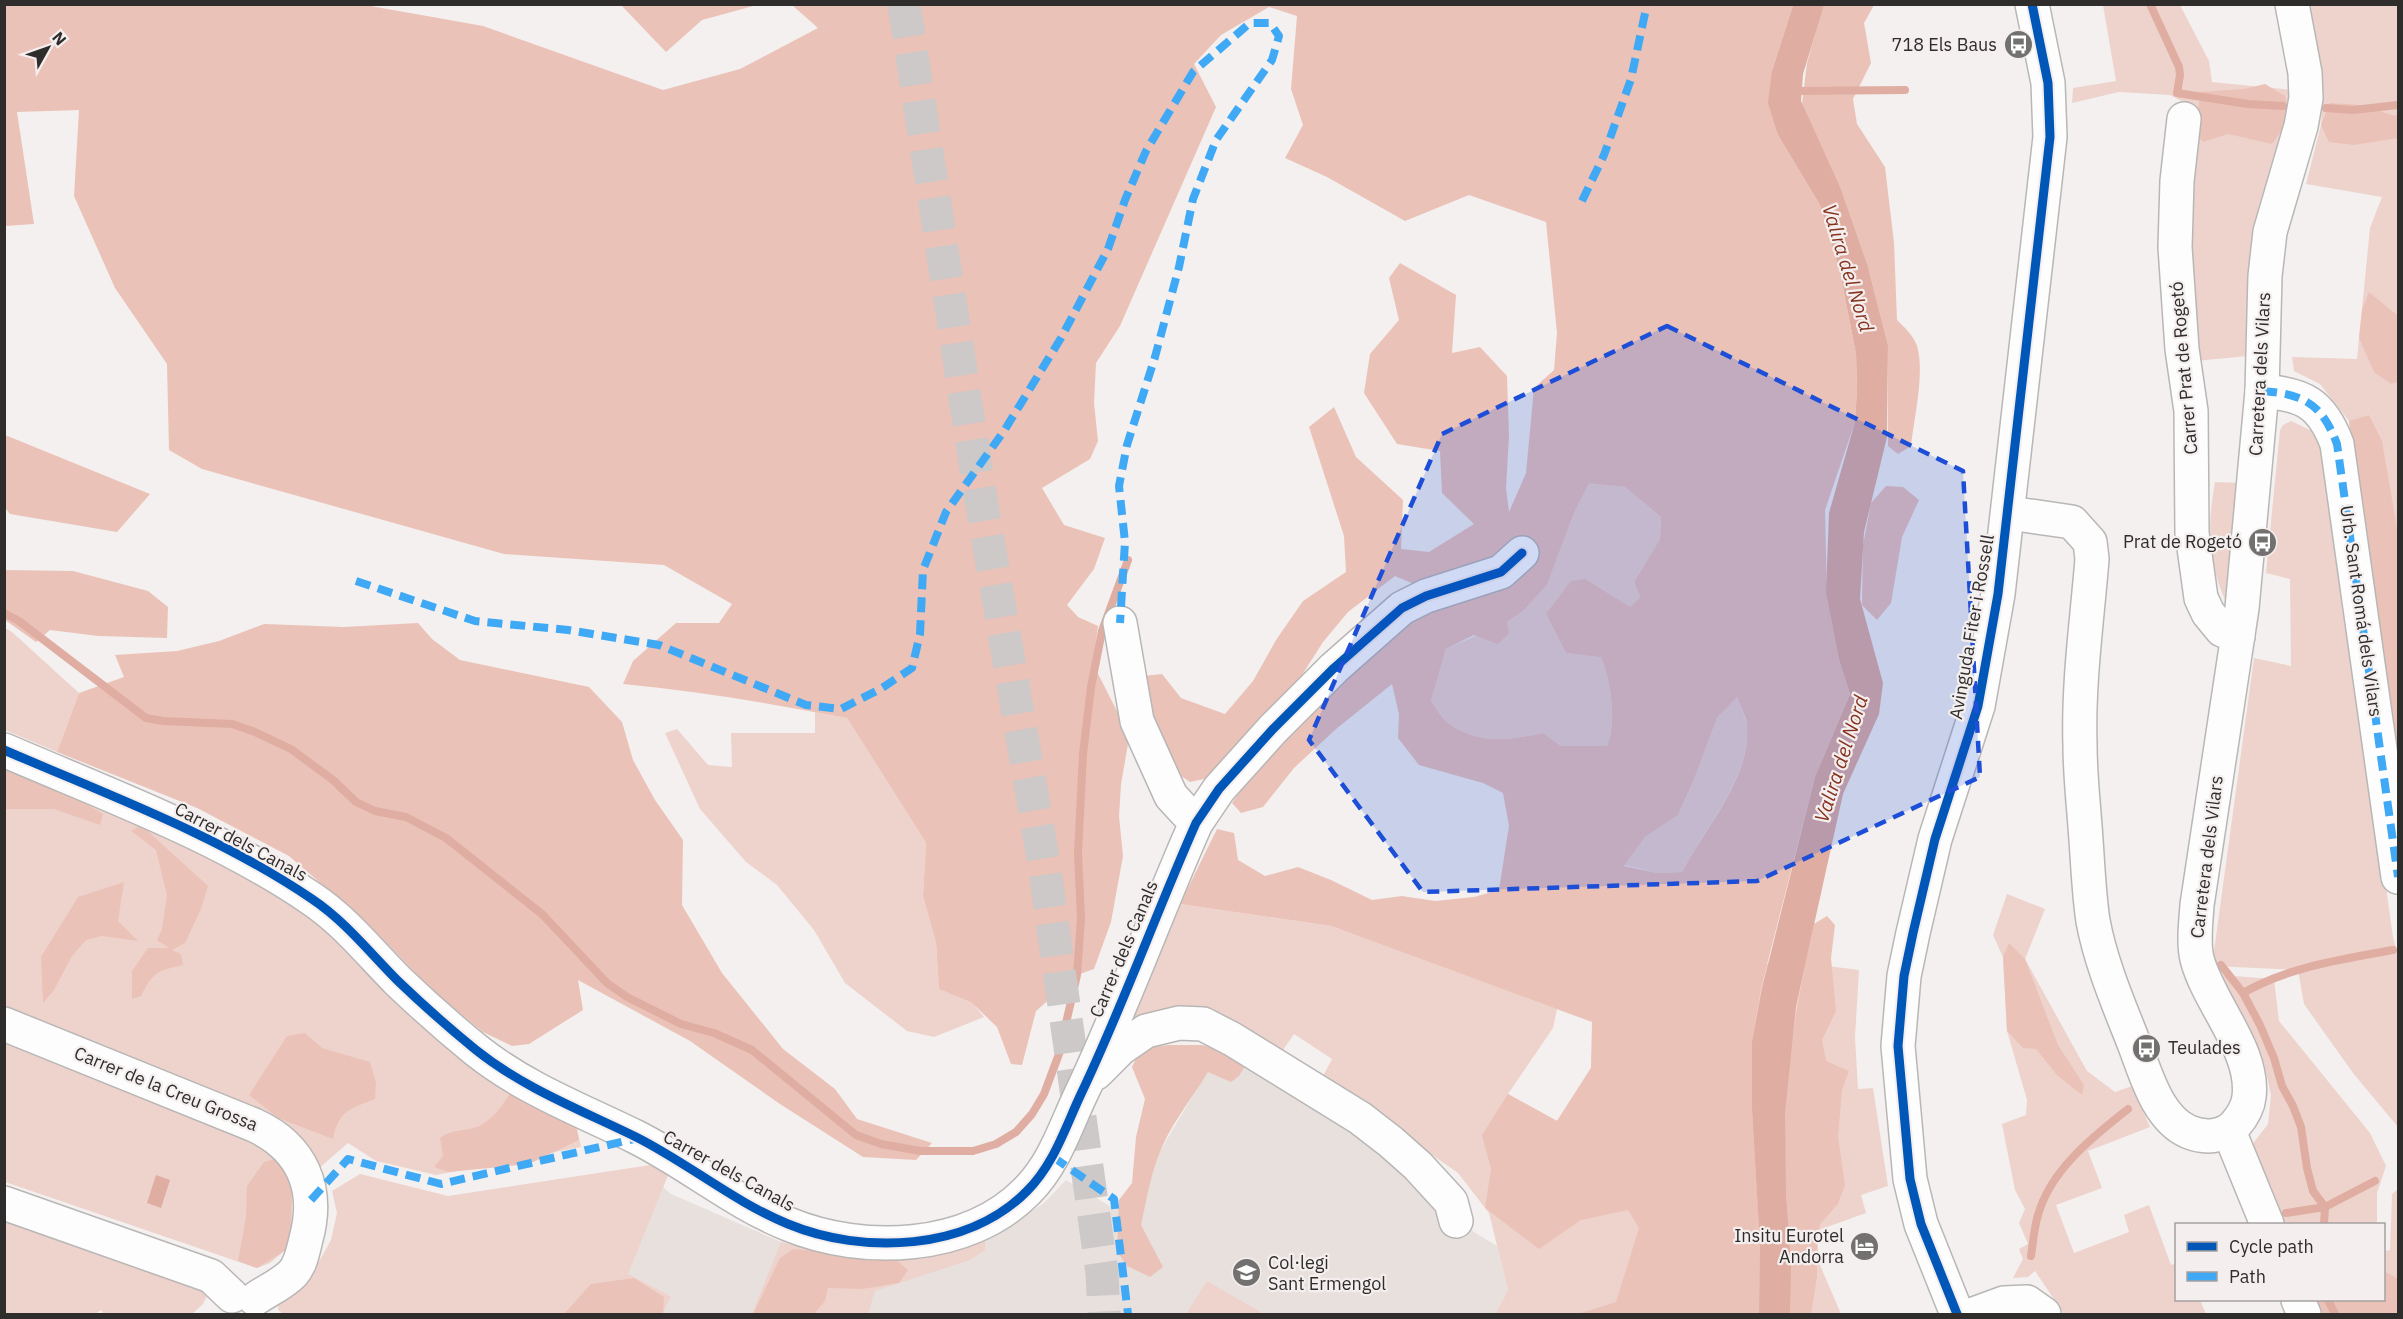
<svg xmlns="http://www.w3.org/2000/svg" width="2403" height="1319" viewBox="0 0 2403 1319" font-family="'IBM Plex Sans',sans-serif">
	<style>
		.built { fill: #e8e0dd }
		.green { fill: #eed3cc }
		.forest { fill: #ebc2b8; fill-rule: evenodd }
		.water { fill: #dfada1 }
		.lines { fill: none; stroke-linecap: round; stroke-linejoin: round }
		.stream { stroke: #dfada1; stroke-width: 8 }
		.major-tunnel { stroke: #ccc9c8; stroke-width: 33; stroke-dasharray: 33 16; stroke-linecap: butt }
		.minor-casing { stroke: #b9b7b6; stroke-width: 36 }
		.major-casing { stroke: #b9b7b6; stroke-width: 36 }
		.minor { stroke: #fdfdfd; stroke-width: 33 }
		.major { stroke: #fdfdfd; stroke-width: 33 }
		.quiet { stroke: #3fa9f5; stroke-width: 8; stroke-dasharray: 15 8; stroke-linecap: butt }
		.cycleway-casing { stroke: #f4efee; stroke-width: 13 }
		.cycleway { stroke: #0057b8; stroke-width: 9 }
		.marked { fill: #1d4ed8; fill-opacity: 0.2; stroke: #1d4ed8; stroke-width: 4.5; stroke-dasharray: 12 8; stroke-linejoin: round }
		.labels { text-anchor: middle; stroke-width: 4.5; stroke-linejoin: round; paint-order: stroke }
		.poi-label { font-size: 18px; fill: #2e2d2c; stroke: #f4efee; text-anchor: end }
		.street-label { font-size: 18px; fill: #2e2d2c; stroke: #f4efee }
		.water-label { font-size: 20px; font-style: italic; fill: #86321e; stroke: #f4efee }
	</style>
	<rect width="100%" height="100%" fill="#f3f0ef"/>
	<polygon class="built" points="1221,1048 1367,1133 1443,1213 1497,1246 1508,1290 1495,1314 663,1314 671,1296 627,1274 663,1187 671,1194 781,1242 840,1253 921,1259 962,1249 992,1237 1044,1203 1066,1180 1113,1208 1127,1207"/>
	<g class="green">
		<polygon points="2103,5 2147,5 2169,52 2150,5 2180,5 2209,61 2212,82 2292,90 2289,120 2260,202 2253,259 2247,356 2196,361 2190,286 2194,157 2199,110 2170,95 2119,92 2072,103 2073,88 2116,81"/>
		<polygon points="2308,5 2398,5 2398,758 2349,421 2320,384 2294,371 2292,357 2357,359 2370,228 2382,197 2306,184 2321,125 2323,96"/>
		<polygon points="2291,421 2327,438 2340,561 2393,937 2398,956 2398,1127 2353,1073 2304,1004 2298,970 2212,966 2254,658 2291,666 2290,579 2266,573 2280,430 2283,425"/>
		<path d="M1589,482L1625,487L1661,517L1660,539L1634,582L1640,597L1630,607L1546,614L1566,653L1601,656C1611,680 1617,723 1607,746H1561L1543,733C1509,740 1478,745 1448,723C1441,718 1436,708 1431,701L1446,649L1507,622L1523,611L1547,585L1574,513Z"/>
		<path d="M2215,482L2241,483L2226,602C2208,564 2207,523 2215,482Z"/>
		<polygon points="5,628 12,632 79,693 57,752 5,730"/>
		<path d="M1737,696C1740,706 1746,717 1747,727C1751,777 1703,830 1682,872L1657,873L1624,865L1645,837L1678,815L1695,777L1717,718Z"/>
		<polygon points="815,712 847,718 926,843 923,896 936,943 939,989 971,1001 984,1017 934,1037 907,1031 845,983 814,930 777,885 746,862 700,809 665,733 677,729 708,765 732,767 731,733 815,733"/>
		<polygon points="4,766 215,857 282,895 575,1120 581,1147 436,1175 376,1161 348,1143 317,1170 36,1020 5,1007"/>
		<polygon points="2007,894 2045,909 2025,959 2087,1071 2115,1092 2132,1086 2150,1127 2088,1151 2102,1188 2056,1205 2074,1253 2129,1232 2124,1215 2149,1205 2171,1265 2176,1263 2176,1300 2200,1300 2206,1314 2064,1314 2035,1271 2028,1277 2013,1278 2023,1259 2019,1249 2028,1244 2019,1223 2025,1209 2015,1190 2002,1124 2026,1115 2027,1100 2007,1031 2003,957 1993,935"/>
		<polygon points="1180,904 1331,926 1557,1009 1553,1028 1508,1094 1557,1121 1591,1068 1593,1022 1820,946 1828,966 1859,970 1855,1037 1858,1089 1873,1088 1888,1186 1861,1195 1866,1213 1816,1231 1820,1265 1841,1314 1495,1314 1508,1290 1489,1213 1458,1173 1322,1078 1332,1059 1294,1034 1281,1053 1193,1010 1154,1012 1126,1027"/>
		<polygon points="2219,975 2274,979 2279,1021 2370,1133 2386,1166 2377,1193 2377,1224 2277,1224 2251,1146 2268,1124 2271,1095 2264,1063 2231,1003"/>
		<polygon points="5,1036 274,1150 293,1178 291,1234 282,1253 270,1263 257,1268 5,1182"/>
		<polygon points="657,1164 669,1173 628,1274 671,1296 663,1314 283,1314 278,1310 280,1297 316,1267 331,1240 337,1213 332,1191 360,1174 448,1196"/>
		<polygon points="2398,1189 2398,1314 2384,1300 2384,1251 2390,1250 2392,1194"/>
		<polygon points="4,1215 209,1291 203,1304 192,1314 104,1314 101,1310 95,1314 5,1314"/>
		<polygon points="985,1241 985,1250 970,1260 875,1291 868,1314 752,1314 781,1242 824,1252 921,1259"/>
		<polygon points="1207,1281 1264,1314 1186,1314"/>
	</g>
	<g class="forest">
		<path d="M5,5H365L483,26L663,90L740,69L818,28L792,5H1793L1772,71L1778,135L1820,205L1840,272L1856,354L1857,389L1855,422L1825,510L1827,598L1839,660L1850,694L1815,777L1761,988L1752,1042V1108L1760,1245L1759,1314H1578L1616,1302L1639,1228L1628,1210L1581,1220L1539,1249L1485,1208L1491,1169L1482,1135L1508,1094L1557,1121L1591,1068L1592,1022L1331,926L1180,904L1217,829L1234,833L1238,860L1265,876L1298,867L1331,880L1372,900L1402,896L1435,901L1474,897L1499,890L1509,826L1503,793L1483,783L1419,765L1398,738L1399,714L1392,684L1336,729L1294,768L1263,807L1241,813L1232,803L1259,764L1435,593L1395,576L1348,612L1323,642L1295,686L1228,753L1213,777L1190,782L1168,767L1159,750L1144,676L1162,674L1181,698L1225,714L1253,681L1276,640L1303,601L1346,572L1344,536L1309,427L1334,407L1356,457L1403,500L1401,549L1429,552L1474,524L1442,493L1440,451L1397,444L1364,393L1370,354L1399,320L1389,278L1400,263L1456,295L1452,353L1480,347L1507,376L1509,436L1506,488L1509,512L1526,473L1534,388L1554,370L1557,333L1546,222L1469,195L1405,221L1327,177L1285,158L1303,125L1291,89L1297,16L1269,7L1221,35L1194,64L1216,107L1120,326L1096,363L1094,403L1098,441L1090,459L1042,488L1064,525L1105,538L1094,569L1067,605L1078,617L1098,626L1093,664L1119,715L1128,744L1121,784L1119,816L1123,856L1111,922L1094,969L1077,975L1036,1011L1022,1065L1011,1064L997,1027L971,1002L939,989L936,943L923,896L926,843L847,718C773,704 698,691 623,684L633,661L676,623H719L732,604L664,565L504,554L202,469L169,450L167,364L115,288L74,196L79,110L17,112L34,224L5,226ZM1589,483L1625,487L1661,517L1660,539L1634,582L1640,597L1630,607L1585,579L1571,581L1546,614L1566,653L1601,657C1611,680 1617,723 1607,746H1561L1543,733C1509,740 1478,745 1448,723C1441,718 1436,707 1431,701L1446,649L1474,635L1498,644L1509,633L1507,622L1523,611L1547,585L1574,513ZM1737,697C1740,706 1747,717 1747,727C1751,778 1704,829 1682,872L1657,873L1624,866L1645,837L1678,815L1695,777L1717,718Z"/>
		<polygon points="621,5 757,5 702,20 666,52"/>
		<path d="M1823,5H1874L1864,23L1871,63L1853,99L1857,124L1885,167L1894,243L1897,320C1905,328 1913,335 1917,346C1925,373 1914,418 1911,446L1898,454L1888,446V345L1869,271L1851,220L1802,104L1807,63Z"/>
		<polygon points="2265,84 2285,96 2289,120 2272,144 2228,134 2203,142 2196,133 2200,92 2244,89"/>
		<polygon points="2330,103 2361,105 2395,116 2398,114 2398,138 2354,145 2329,142 2321,125"/>
		<polygon points="2369,292 2398,316 2398,382 2391,384 2374,372 2359,338 2362,310"/>
		<polygon points="2369,415 2382,441 2398,534 2398,758 2349,421"/>
		<polygon points="5,435 150,494 117,532 10,514 5,508"/>
		<polygon points="1886,486 1903,487 1919,500 1902,537 1891,603 1877,620 1862,605 1863,545 1871,503"/>
		<polygon points="5,570 73,571 148,591 168,607 167,638 98,636 50,630 36,642 5,620"/>
		<polygon points="418,623 432,639 460,660 589,687 622,722 633,760 655,800 683,840 682,905 722,973 783,1049 835,1089 857,1119 932,1143 916,1160 863,1157 780,1104 690,1041 578,980 583,1010 529,1044 512,1046 483,1032 435,993 368,924 289,856 197,808 57,752 79,693 124,677 115,655 177,651 219,641 264,624 344,627"/>
		<polygon points="4,767 73,796 103,814 100,825 54,809 5,809"/>
		<path d="M141,825L208,886L201,909L185,943L172,950L181,954L183,965C157,971 153,972 141,996L132,999V971L148,948H169L157,940L162,929L167,895L156,850L131,831Z"/>
		<polygon points="124,882 118,921 138,941 102,936 86,940 72,956 54,990 43,1003 41,957 78,897"/>
		<path d="M1827,916L1835,925L1831,958L1836,1011L1822,1040L1826,1061L1849,1071L1842,1090L1838,1137L1845,1185L1838,1204L1820,1224L1817,1240V1277L1811,1314H1790C1791,1247 1783,1181 1785,1114C1788,1049 1800,987 1814,924Z"/>
		<polygon points="2009,943 2025,959 2058,1045 2084,1085 2082,1095 2057,1075 2036,1049 2023,1048 2007,1031 2003,957"/>
		<path d="M305,1033L322,1048L370,1062L376,1083L375,1099C350,1109 339,1110 333,1139L278,1118L249,1095L287,1036Z"/>
		<path d="M1169,1045H1201L1227,1049L1246,1064L1239,1076L1231,1082L1208,1072C1191,1100 1169,1126 1158,1157C1150,1178 1146,1202 1141,1225L1163,1267L1150,1277L1127,1266L1117,1251L1119,1200L1132,1183L1136,1137L1145,1099L1132,1067L1141,1048Z"/>
		<path d="M512,1089L575,1120L579,1140L529,1164L449,1172L434,1167L443,1156L440,1138C457,1127 468,1132 481,1125C495,1117 505,1103 512,1089Z"/>
		<polygon points="282,1157 292,1172 291,1247 257,1268 238,1261 246,1217 247,1186 264,1162"/>
		<polygon points="793,1249 893,1257 908,1270 899,1283 862,1289 828,1288 825,1301 814,1314 753,1314 780,1258"/>
		<polygon points="2384,1271 2398,1279 2398,1314 2319,1314 2313,1300 2384,1300"/>
		<polygon points="634,1278 664,1297 663,1314 564,1314 591,1284"/>
	</g>
	<g class="water">
		<polygon points="1793,5 1824,5 1803,74 1801,101 1840,187 1868,267 1888,345 1887,437 1864,532 1860,599 1883,683 1879,714 1843,794 1796,1006 1785,1113 1786,1194 1791,1267 1790,1314 1759,1314 1760,1245 1752,1108 1752,1042 1762,988 1815,777 1850,694 1839,660 1826,593 1829,513 1855,422 1857,389 1856,354 1840,272 1820,205 1778,135 1768,103 1772,71"/>
		<polygon points="156,1175 170,1180 161,1208 147,1203"/>
	</g>
	<g class="lines">
		<g class="stream">
			<polyline points="2150,4 2179,67 2180,75 2177,93 2248,104 2283,106"/>
			<polyline points="1793,91 1905,90"/>
			<polyline points="2326,108 2353,110 2398,105"/>
			<polyline points="4,613 19,621 146,718 163,721 232,724 255,732 291,749 333,780 356,802 375,811 406,817 446,838 542,914 607,983 627,997 681,1024 714,1033 752,1050 856,1135 881,1144 920,1151 973,1151 996,1144 1016,1132 1032,1114 1044,1094 1059,1054 1077,975 1081,918 1078,853 1083,754 1091,687 1102,631 1128,560"/>
			<polyline points="2221,965 2243,993 2260,1025 2274,1058 2282,1086 2293,1106 2301,1127 2307,1168 2313,1191 2325,1207 2324,1224"/>
			<path d="M2243,993C2288,967 2342,959 2393,950"/>
			<polyline points="2286,1213 2325,1207 2375,1181"/>
			<path d="M2031,1256C2033,1243 2034,1228 2038,1215C2051,1169 2093,1137 2128,1109"/>
			<polyline points="2328,1300 2335,1314"/>
		</g>
		<polyline class="major-tunnel" points="904,4 979,488 1044,864 1102,1273 1104,1314"/>
		<defs>
			<g id="minor">
				<polyline points="2184,119 2177,181 2175,247 2182,349 2191,411 2192,533 2201,598 2208,613 2222,630 2238,636"/>
				<path d="M2262,391C2304,394 2322,404 2337,444L2398,877"/>
				<path d="M2009,513L2072,522L2090,542L2092,559C2087,621 2078,683 2080,745C2080,777 2084,808 2086,840C2088,867 2089,895 2093,921C2101,964 2119,1005 2135,1046C2146,1075 2158,1119 2189,1132C2204,1138 2223,1138 2235,1125C2241,1118 2248,1107 2249,1097C2255,1051 2209,1004 2197,959C2193,942 2196,922 2197,905L2242,608L2262,391L2265,276L2270,232L2301,126L2306,98L2305,73L2292,4"/>
				<polyline points="1120,623 1137,721 1171,796 1196,823"/>
				<path d="M4,750C108,795 218,835 312,899C345,921 370,953 398,981C423,1005 449,1028 476,1050C525,1089 581,1110 636,1137C688,1163 734,1202 788,1224C863,1255 968,1251 1027,1191C1054,1164 1065,1128 1081,1094C1123,1006 1156,913 1196,823L1219,789L1273,729L1334,668L1402,608L1426,596L1501,572L1522,553"/>
				<path d="M4,1024L254,1125C302,1147 320,1188 306,1239C303,1251 301,1264 293,1273C283,1284 266,1291 255,1299"/>
				<polyline points="1096,1073 1120,1049 1146,1031 1179,1023 1203,1024 1232,1039 1360,1118 1391,1142 1418,1166 1451,1202 1456,1221"/>
				<polyline points="2229,1131 2267,1224"/>
				<polyline points="4,1203 211,1276 232,1296"/>
				<polyline points="2298,1300 2304,1314"/>
				<polyline points="1974,1314 2004,1303 2027,1302 2044,1314"/>
			</g>
			<polyline id="major" points="1957,1314 1921,1224 1910,1179 1898,1046 1904,976 1913,933 1935,839 1978,706 1998,594 2050,137 2048,83 2032,4"/>
		</defs>
		<use href="#minor" class="minor-casing"/>
		<use href="#major" class="major-casing"/>
		<use href="#minor" class="minor"/>
		<use href="#major" class="major"/>
		<g class="quiet">
			<polyline points="1582,201 1604,155 1631,79 1647,4"/>
			<path d="M2262,391C2304,394 2322,404 2337,444L2398,877"/>
			<polyline points="356,581 475,621 568,630 659,645 806,705 841,709 882,688 912,668 920,634 923,570 946,512 1004,431 1061,338 1108,249 1125,200 1146,151 1193,72 1250,23 1270,23 1279,36 1272,60 1216,140 1193,199 1179,267 1155,357 1127,445 1119,486 1125,542 1120,623"/>
			<polyline points="1053,1157 1114,1199 1128,1314"/>
			<polyline points="311,1200 348,1159 441,1184 638,1138"/>
		</g>
		<defs>
			<g id="cycleway">
				<path d="M4,750C108,795 218,835 312,899C345,921 370,953 398,981C423,1005 449,1028 476,1050C525,1089 581,1110 636,1137C688,1163 734,1202 788,1224C863,1255 968,1251 1027,1191C1054,1164 1065,1128 1081,1094C1123,1006 1156,913 1196,823L1219,789L1273,729L1334,668L1402,608L1426,596L1501,572L1522,553"/>
				<polyline points="1957,1314 1921,1224 1910,1179 1898,1046 1904,976 1913,933 1935,839 1978,706 1998,594 2050,137 2048,83 2032,4"/>
			</g>
		</defs>
		<use href="#cycleway" class="cycleway-casing"/>
		<use href="#cycleway" class="cycleway"/>
	</g>
	<path class="marked" d="M1667,326L1963,471L1980,777L1757,881L1423,892L1309,740L1442,434Z"/>
	<defs>
		<symbol id="bus-disc" viewBox="-11 -11 22 22"><circle r="9.5" fill="#737170" stroke="#f4efee"/><path d="M-5-6H5V4H4V6H2V4H-2V6H-4V4H-5ZM-3.5-4V0h7V-4ZM-3.5 1.2v1.5H-2V1.2ZM2 1.2v1.5H3.5V1.2Z" fill="#fff"/></symbol>
		<symbol id="hotel-disc" viewBox="-11 -11 22 22"><circle r="9.5" fill="#737170" stroke="#f4efee"/><path d="M-6-4.5h1.5V1H6V5H4.5V3h-9V5H-6ZM-4 0a1.8 1.8 0 1 1 3.6 0ZM.5 0V-2.5h3Q6-2.5 6 0Z" fill="#fff"/></symbol>
		<symbol id="school-disc" viewBox="-11 -11 22 22"><circle r="9.5" fill="#737170" stroke="#f4efee"/><path d="M0-5L7-2L0 1L-7-2ZM-4 1L0 2.5L4 1V4Q0 6-4 4Z" fill="#fff"/></symbol>
	</defs>
	<g fill-rule="evenodd">
		<use href="#bus-disc" x="2002" y="28" width="33" height="33"/>
		<use href="#bus-disc" x="2246" y="526" width="33" height="33"/>
		<use href="#bus-disc" x="2130" y="1032" width="33" height="33"/>
		<use href="#hotel-disc" x="1848" y="1230" width="33" height="33"/>
		<use href="#school-disc" x="1230" y="1256" width="33" height="33"/>
	</g>
	<g class="labels">
		<g class="poi-label">
			<text x="1997" y="51">718 Els Baus</text>
			<text x="2242" y="548">Prat de Rogetó</text>
			<text x="2168" y="1054" text-anchor="start">Teulades</text>
			<text x="1844" y="1242">Insitu Eurotel<tspan x="1844" dy="21">Andorra</tspan></text>
			<text x="1268" y="1269" text-anchor="start">Col·legi<tspan x="1268" dy="21">Sant Ermengol</tspan></text>
		</g>
		<g class="street-label">
			<text transform="translate(2184 368) rotate(-95)" y="6">Carrer Prat de Rogetó</text>
			<text transform="translate(2260 374) rotate(-87)" y="6">Carretera dels Vilars</text>
			<text transform="translate(2361 611) rotate(82)" y="6">Urb. Sant Romá dels Vilars</text>
			<text transform="translate(1972 627) rotate(-80)" y="6">Avinguda Fiter i Rossell</text>
			<text transform="translate(241 842) rotate(28)" y="6">Carrer dels Canals</text>
			<text transform="translate(2207 857) rotate(-83)" y="6">Carretera dels Vilars</text>
			<text transform="translate(1124 949) rotate(-67)" y="6">Carrer dels Canals</text>
			<text transform="translate(166 1089) rotate(22)" y="6">Carrer de la Creu Grossa</text>
			<text transform="translate(729 1171) rotate(29)" y="6">Carrer dels Canals</text>
		</g>
		<g class="water-label">
			<text transform="translate(1848 268) rotate(73)" y="7">Valira del Nord</text>
			<text transform="translate(1841 759) rotate(-72)" y="7">Valira del Nord</text>
		</g>
	</g>
	<rect width="2403" height="1319" fill="none" stroke="#2e2d2c" stroke-width="12"/>
	<rect x="2175" y="1223" width="210" height="78" fill="#f4efee" stroke="#a5a1a0" stroke-width="1.5"/>
	<rect x="2187" y="1242" width="30" height="9" fill="#0057b8" stroke="#a5a1a0" stroke-width="1.5"/>
	<text x="2229" y="1253" font-size="18" fill="#2e2d2c">Cycle path</text>
	<rect x="2187" y="1272" width="30" height="9" fill="#3fa9f5" stroke="#a5a1a0" stroke-width="1.5"/>
	<text x="2229" y="1283" font-size="18" fill="#2e2d2c">Path</text>
	<g transform="translate(48 48) rotate(50)" stroke="#f4efee" stroke-width="4.5" paint-order="stroke">
	<path d="M0-4.5L10 22L0 15L-10 22Z" fill="#2e2d2c"/>
	<text y="-9" font-size="16" font-weight="bold" text-anchor="middle" fill="#2e2d2c">N</text>
	</g>
</svg>
